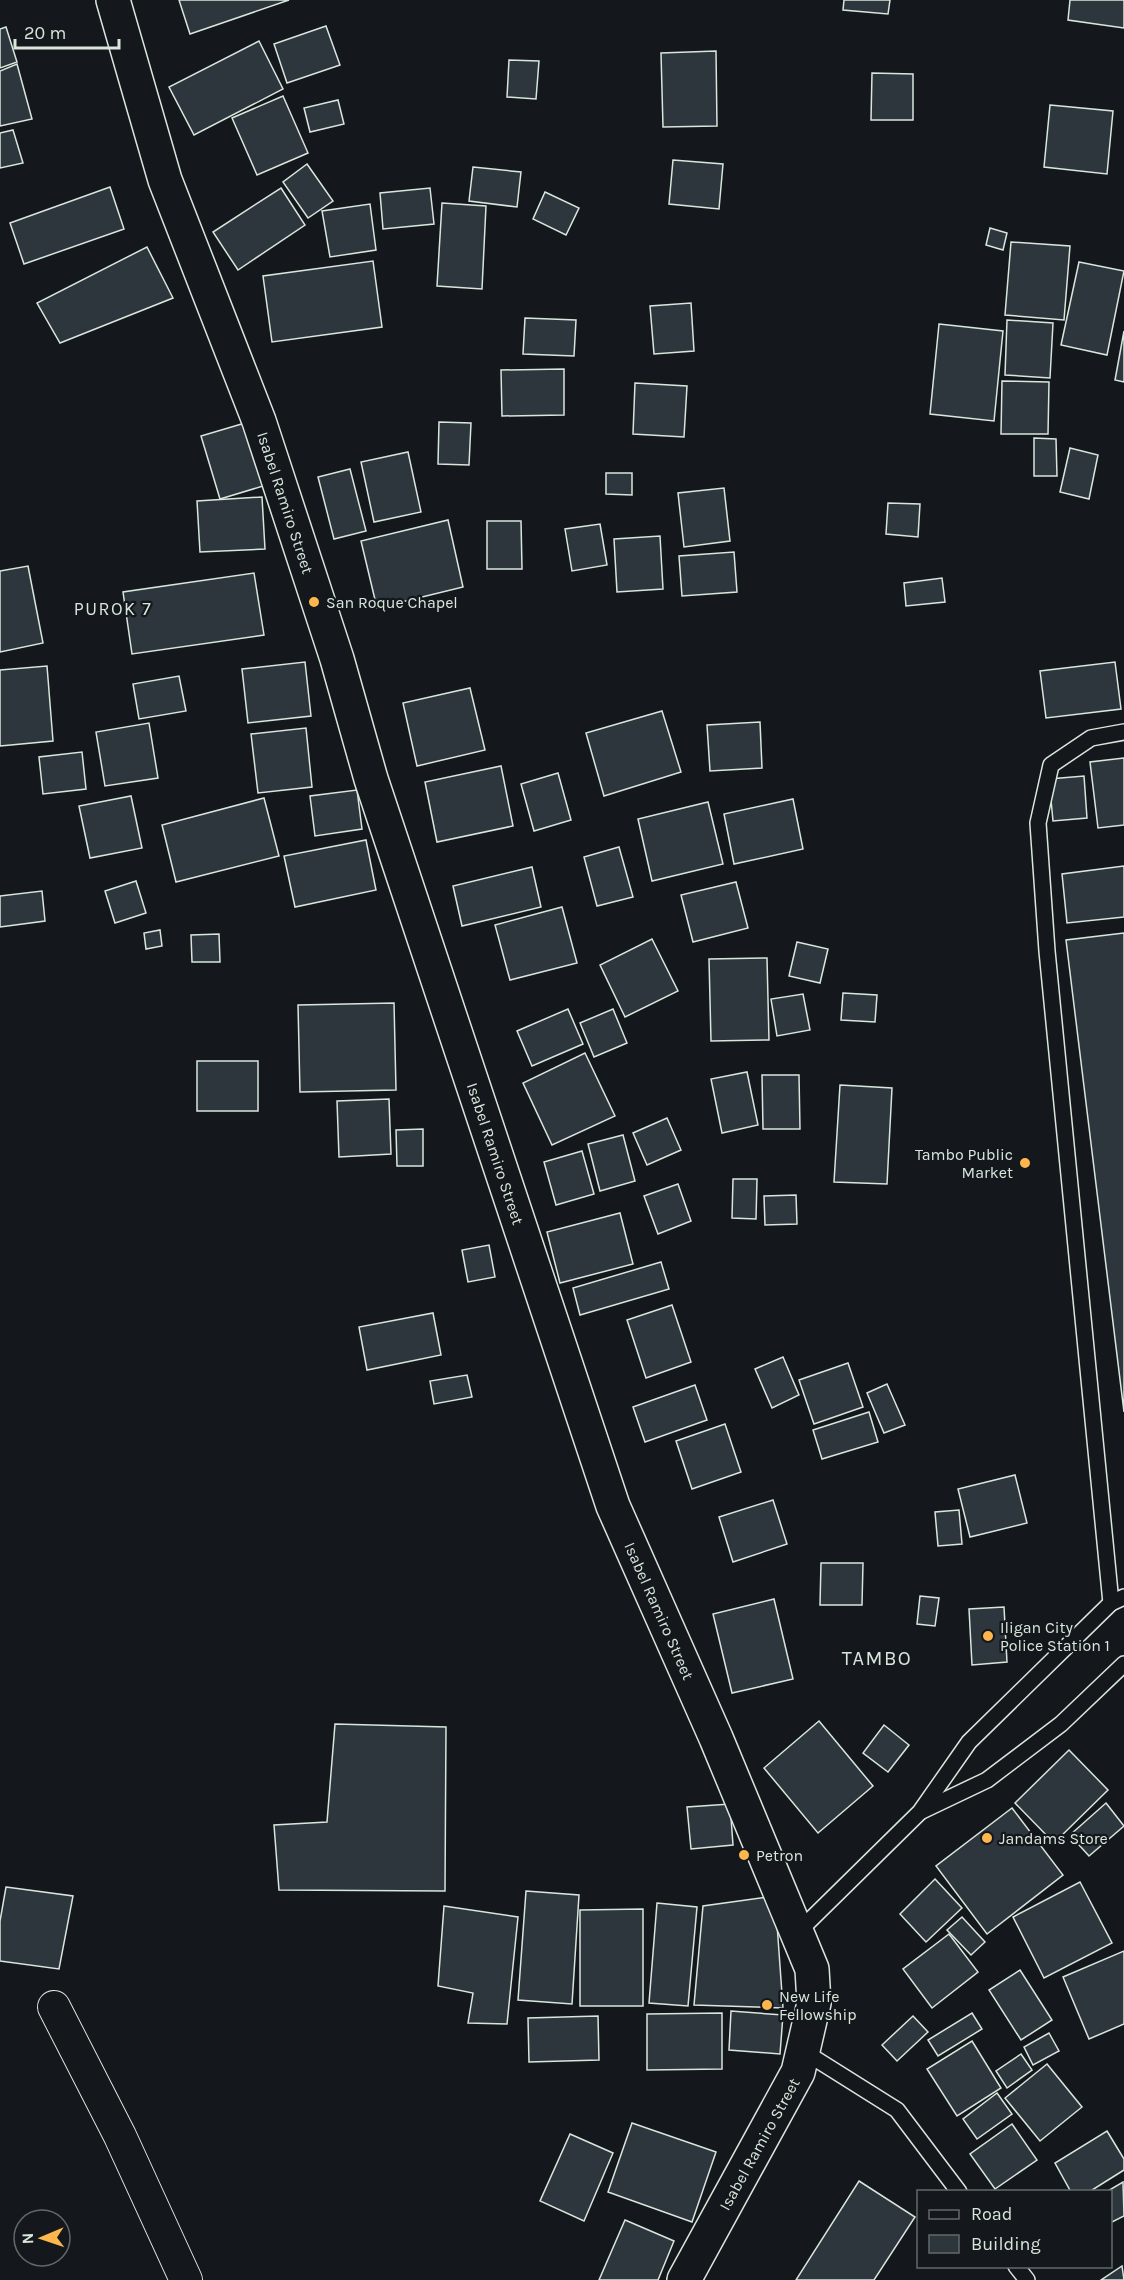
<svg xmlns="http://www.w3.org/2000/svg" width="1124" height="2280" viewBox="0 0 1124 2280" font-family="Karla,sans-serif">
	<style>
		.building { fill: #2c363c; stroke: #d8e6dc; stroke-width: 1.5 }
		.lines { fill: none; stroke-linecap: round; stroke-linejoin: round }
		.lane-casing { stroke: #d8e6dc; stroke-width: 18 }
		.street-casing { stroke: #d8e6dc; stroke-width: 34 }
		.secondary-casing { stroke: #d8e6dc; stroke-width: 36 }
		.lane { stroke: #14181c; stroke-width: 15 }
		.street { stroke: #14181c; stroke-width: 32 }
		.secondary { stroke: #14181c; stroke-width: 33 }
		.poi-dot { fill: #ffb74d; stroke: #14181c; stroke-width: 2 }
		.labels { text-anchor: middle; stroke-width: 4.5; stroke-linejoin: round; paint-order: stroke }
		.street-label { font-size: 16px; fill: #d8e6dc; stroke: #14181c }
		.poi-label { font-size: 16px; fill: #d8e6dc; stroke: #14181c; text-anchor: start }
		.neighbourhood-label { font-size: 18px; letter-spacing: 1.5px; fill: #d8e6dc; stroke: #14181c }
		.quarter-label { font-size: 20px; letter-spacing: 1.5px; fill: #d8e6dc; stroke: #14181c }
	</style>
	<rect width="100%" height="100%" fill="#14181c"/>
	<g class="building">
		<polygon points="179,0 289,0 190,34"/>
		<polygon points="844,0 890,0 888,14 843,10"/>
		<polygon points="1070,0 1124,0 1124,28 1068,20"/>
		<polygon points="326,26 340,65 287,83 274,44"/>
		<polygon points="6,27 17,62 0,68 0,29"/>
		<polygon points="259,41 283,89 194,135 169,87"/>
		<polygon points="716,51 717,126 663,127 661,53"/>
		<polygon points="509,60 539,61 536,99 507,97"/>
		<polygon points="17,64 32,119 0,126 0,71"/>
		<polygon points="872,73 913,74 913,120 871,120"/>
		<polygon points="283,96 308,153 257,175 232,118"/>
		<polygon points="338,100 344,124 310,132 304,108"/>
		<polygon points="1050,105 1113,111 1107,174 1044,167"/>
		<polygon points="13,130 23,163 0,168 0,133"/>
		<polygon points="673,160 723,164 719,209 669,204"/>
		<polygon points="307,164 333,201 308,218 283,182"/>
		<polygon points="473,167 521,172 517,207 469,201"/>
		<polygon points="110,187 124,229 24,264 10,223"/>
		<polygon points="281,188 305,225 238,270 213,232"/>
		<polygon points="430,188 434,224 383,229 380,193"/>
		<polygon points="545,192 579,208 566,235 533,219"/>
		<polygon points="442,203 486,206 482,289 437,286"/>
		<polygon points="370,204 376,250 330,257 322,211"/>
		<polygon points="990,228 1007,233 1003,250 986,245"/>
		<polygon points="1011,242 1070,246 1064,320 1005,315"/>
		<polygon points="147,247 173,298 60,343 37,303"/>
		<polygon points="373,261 382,327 272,342 263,276"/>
		<polygon points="1079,262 1124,271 1107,355 1061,345"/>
		<polygon points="691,303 694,351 654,354 650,306"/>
		<polygon points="525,318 576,320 574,356 523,354"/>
		<polygon points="1007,320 1053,323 1050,378 1005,375"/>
		<polygon points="939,324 1003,331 994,421 930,414"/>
		<polygon points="1124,331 1124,382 1115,380"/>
		<polygon points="564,369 564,415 502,416 501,370"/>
		<polygon points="1002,381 1049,382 1048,434 1001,434"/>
		<polygon points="635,383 687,386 684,437 633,434"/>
		<polygon points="439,422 471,423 469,465 438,464"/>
		<polygon points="245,423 263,486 220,499 201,436"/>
		<polygon points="1034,438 1056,439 1057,476 1034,476"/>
		<polygon points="1070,448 1098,455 1089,499 1060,492"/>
		<polygon points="408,452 421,512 374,522 361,462"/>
		<polygon points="350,469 366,531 334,539 318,477"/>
		<polygon points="606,473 632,473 632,495 606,494"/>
		<polygon points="724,488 730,541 684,547 678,493"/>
		<polygon points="262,497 265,549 200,552 197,501"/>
		<polygon points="888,503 920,504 918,537 886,534"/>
		<polygon points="448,520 463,587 377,608 361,541"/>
		<polygon points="487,521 521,521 522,569 487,569"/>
		<polygon points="600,524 607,565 572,571 565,529"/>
		<polygon points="660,536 663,589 617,592 614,539"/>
		<polygon points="734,552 737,592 682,596 679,556"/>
		<polygon points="28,566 43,643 0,652 0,571"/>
		<polygon points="254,573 264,635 132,654 123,592"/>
		<polygon points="942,578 945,602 906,606 904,583"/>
		<polygon points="305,662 311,716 248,723 242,669"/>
		<polygon points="1115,662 1121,709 1046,718 1040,671"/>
		<polygon points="47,666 53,741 0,746 0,670"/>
		<polygon points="179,676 186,711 139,719 133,684"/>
		<polygon points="470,688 485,750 417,766 403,703"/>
		<polygon points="662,711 681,772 604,796 586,733"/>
		<polygon points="760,722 762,768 710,771 707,725"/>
		<polygon points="149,723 158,778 105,786 96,732"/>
		<polygon points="306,728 312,787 258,793 251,734"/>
		<polygon points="82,752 86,789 43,794 39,757"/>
		<polygon points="1124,758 1124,825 1098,828 1090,762"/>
		<polygon points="501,766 513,826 437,842 425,782"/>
		<polygon points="558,773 571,820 534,831 521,784"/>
		<polygon points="1084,776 1087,818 1053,821 1049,779"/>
		<polygon points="357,790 362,829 315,836 310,796"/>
		<polygon points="131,796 142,848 90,858 79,806"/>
		<polygon points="264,798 279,856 176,882 162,825"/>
		<polygon points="793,799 803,849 734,864 724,814"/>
		<polygon points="708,802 723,864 652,881 638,819"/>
		<polygon points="366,840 376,890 295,907 284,856"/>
		<polygon points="619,847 633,897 597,906 584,857"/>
		<polygon points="1124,866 1124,917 1067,923 1062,874"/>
		<polygon points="532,867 541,907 462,926 453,886"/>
		<polygon points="136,881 146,913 115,923 105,891"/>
		<polygon points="736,882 748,928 693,942 681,895"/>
		<polygon points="42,891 45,921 0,927 0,896"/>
		<polygon points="562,907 577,963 510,980 495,925"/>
		<polygon points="160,930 162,946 146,949 144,933"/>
		<polygon points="1124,933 1124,1412 1066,940"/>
		<polygon points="219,934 220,962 192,962 191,935"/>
		<polygon points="652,939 678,991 625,1017 600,965"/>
		<polygon points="797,942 828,949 820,983 789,976"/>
		<polygon points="767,958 769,1040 711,1041 709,959"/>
		<polygon points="843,993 877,995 875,1022 841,1020"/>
		<polygon points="803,994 810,1030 777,1036 771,999"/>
		<polygon points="394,1003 396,1090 300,1092 298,1005"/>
		<polygon points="568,1009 583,1044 532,1066 517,1031"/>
		<polygon points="613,1009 627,1043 594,1057 580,1023"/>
		<polygon points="585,1053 615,1116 552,1145 523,1083"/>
		<rect x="197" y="1061" width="61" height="50"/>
		<polygon points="747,1072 758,1125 722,1133 711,1079"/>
		<polygon points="762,1075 799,1075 800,1129 763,1129"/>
		<polygon points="840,1085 892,1088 887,1184 834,1182"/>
		<polygon points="389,1099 391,1154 339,1157 337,1101"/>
		<polygon points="667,1118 681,1150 647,1165 633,1133"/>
		<polygon points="423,1129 423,1166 397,1166 396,1130"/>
		<polygon points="623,1135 635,1181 600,1191 588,1144"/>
		<polygon points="582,1151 594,1194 556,1205 544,1162"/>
		<polygon points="733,1179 757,1179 756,1219 732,1218"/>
		<polygon points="678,1184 691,1221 658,1234 644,1196"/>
		<polygon points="796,1195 797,1224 765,1225 764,1196"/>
		<polygon points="620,1213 633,1264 560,1283 547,1232"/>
		<polygon points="489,1245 495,1277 468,1282 462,1250"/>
		<polygon points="661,1262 669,1289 580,1315 573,1288"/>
		<polygon points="672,1305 691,1362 646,1378 627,1320"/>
		<polygon points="433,1313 441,1355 367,1370 359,1327"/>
		<polygon points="783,1357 799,1395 772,1408 755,1369"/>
		<polygon points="848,1363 863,1407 814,1424 799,1380"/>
		<polygon points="467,1375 472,1397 434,1404 430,1381"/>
		<polygon points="887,1384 905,1425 884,1433 867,1393"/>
		<polygon points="695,1385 707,1420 645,1442 633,1407"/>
		<polygon points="869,1412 878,1442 822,1459 813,1430"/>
		<polygon points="725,1424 741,1472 692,1489 676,1441"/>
		<polygon points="1015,1475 1027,1523 970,1537 958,1489"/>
		<polygon points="773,1500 787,1544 733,1562 719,1517"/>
		<polygon points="959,1510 962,1544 938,1546 935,1512"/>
		<polygon points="821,1563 863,1563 862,1605 820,1605"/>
		<polygon points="920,1596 939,1598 935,1626 917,1624"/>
		<polygon points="774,1599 793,1679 732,1693 713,1614"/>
		<polygon points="1004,1607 1007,1662 972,1665 969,1609"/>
		<polygon points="819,1721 873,1786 818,1833 764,1768"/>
		<polygon points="335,1724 446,1727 445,1891 279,1890 274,1825 327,1822"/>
		<polygon points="884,1725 909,1745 888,1772 863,1753"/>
		<polygon points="1069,1750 1108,1790 1054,1843 1015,1803"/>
		<polygon points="1106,1803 1124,1826 1089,1856 1070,1835"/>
		<polygon points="730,1804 733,1845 691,1849 687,1807"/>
		<polygon points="1012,1808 1063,1875 987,1934 936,1866"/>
		<polygon points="935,1879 962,1908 926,1942 900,1914"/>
		<polygon points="1080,1882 1112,1943 1044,1978 1013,1917"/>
		<polygon points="6,1887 73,1896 59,1969 0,1961 0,1921"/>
		<polygon points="526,1891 579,1895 572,2004 518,2000"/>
		<polygon points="775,1896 783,2008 694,2005 703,1906"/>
		<polygon points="657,1903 697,1907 688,2006 649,2003"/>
		<polygon points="444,1906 518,1917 507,2024 468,2023 473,1993 438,1986"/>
		<polygon points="643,1909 643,2006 580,2006 580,1910"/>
		<polygon points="962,1917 985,1942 971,1955 947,1930"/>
		<polygon points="949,1934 978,1972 932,2008 903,1969"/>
		<polygon points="1124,1951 1124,2024 1089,2039 1063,1977"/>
		<polygon points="1020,1970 1052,2020 1021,2040 989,1990"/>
		<polygon points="731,2011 783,2015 780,2054 729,2050"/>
		<polygon points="722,2013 722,2069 647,2070 647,2014"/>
		<polygon points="972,2013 982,2029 938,2056 928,2040"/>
		<polygon points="598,2016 599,2060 529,2062 528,2018"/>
		<polygon points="913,2016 928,2032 897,2061 882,2045"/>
		<polygon points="1049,2033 1059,2051 1033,2065 1024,2047"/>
		<polygon points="972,2041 1001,2088 957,2116 927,2069"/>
		<polygon points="1021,2054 1032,2070 1007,2088 996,2071"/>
		<polygon points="1047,2064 1082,2107 1040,2141 1005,2098"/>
		<polygon points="997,2093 1012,2114 977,2139 963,2119"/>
		<polygon points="632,2123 716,2152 692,2222 608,2192"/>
		<polygon points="1012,2124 1037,2160 995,2189 970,2154"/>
		<polygon points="1107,2131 1124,2159 1124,2170 1089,2192 1071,2192 1055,2163"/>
		<polygon points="570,2134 613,2153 584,2221 540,2201"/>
		<polygon points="859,2181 915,2217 874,2280 796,2280"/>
		<polygon points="1123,2182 1124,2216 1110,2223 1110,2192 1106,2192"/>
		<polygon points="625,2220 674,2241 658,2280 599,2280"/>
		<polygon points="1122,2266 1124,2280 1101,2280"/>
	</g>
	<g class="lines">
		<defs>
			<g id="lane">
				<polyline points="1111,1603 1047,951 1038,823 1051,765 1091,738 1124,732"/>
				<polyline points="922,1811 987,1780 1061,1724 1124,1664"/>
				<polyline points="797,1933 920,1812 969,1742 1111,1603 1124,1597"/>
				<polyline points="803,2051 897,2110 959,2192"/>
				<polyline points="1016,2266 1027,2280"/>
			</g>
			<polyline id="street" points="54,2007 120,2136 186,2280"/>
			<g id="secondary">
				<path id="s1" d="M113,0L165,180L259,421L337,659L371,779L613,1506L716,1738L812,1969L814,2003L798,2072L684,2280"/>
			</g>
		</defs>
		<use href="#lane" class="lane-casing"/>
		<use href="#street" class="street-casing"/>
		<use href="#secondary" class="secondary-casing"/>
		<use href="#lane" class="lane"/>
		<use href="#street" class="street"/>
		<use href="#secondary" class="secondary"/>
	</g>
	<g class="poi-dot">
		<circle cx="314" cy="602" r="6"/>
		<circle cx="1025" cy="1163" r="6"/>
		<circle cx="988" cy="1636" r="6"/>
		<circle cx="987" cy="1838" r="6"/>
		<circle cx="744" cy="1855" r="6"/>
		<circle cx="767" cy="2005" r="6"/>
	</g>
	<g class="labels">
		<g class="street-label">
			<text dy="6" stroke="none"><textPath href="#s1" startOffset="532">Isabel Ramiro Street</textPath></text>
			<text dy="6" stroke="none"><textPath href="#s1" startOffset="1216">Isabel Ramiro Street</textPath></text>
			<text dy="6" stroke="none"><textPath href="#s1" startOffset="1702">Isabel Ramiro Street</textPath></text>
			<text transform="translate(759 2144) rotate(-61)" y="6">Isabel Ramiro Street</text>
		</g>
		<g class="poi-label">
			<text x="326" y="608">San Roque Chapel</text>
			<text x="1013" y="1160" text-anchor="end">Tambo Public<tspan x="1013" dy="18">Market</tspan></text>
			<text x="1000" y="1633">Iligan City<tspan x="1000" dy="18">Police Station 1</tspan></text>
			<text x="999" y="1844">Jandams Store</text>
			<text x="756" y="1861">Petron</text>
			<text x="779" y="2002">New Life<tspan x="779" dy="18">Fellowship</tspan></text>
		</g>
		<g class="neighbourhood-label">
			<text x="113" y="615">PUROK 7</text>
		</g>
		<g class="quarter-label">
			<text x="877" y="1665">TAMBO</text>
		</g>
	</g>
	<rect x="917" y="2190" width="195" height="78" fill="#14181c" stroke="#626a69" stroke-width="1.5"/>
	<rect x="929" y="2210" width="30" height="9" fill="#14181c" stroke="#626a69" stroke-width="1.5"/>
	<text x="971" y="2220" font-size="18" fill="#d8e6dc">Road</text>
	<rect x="929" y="2235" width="30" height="18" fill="#2c363c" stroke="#626a69" stroke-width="1.5"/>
	<text x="971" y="2250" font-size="18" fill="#d8e6dc">Building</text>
	<g transform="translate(42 2238) rotate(268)"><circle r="28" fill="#14181c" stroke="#626a69" stroke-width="1.5"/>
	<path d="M0-4.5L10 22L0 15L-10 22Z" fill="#ffb74d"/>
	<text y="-9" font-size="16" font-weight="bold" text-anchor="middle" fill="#d8e6dc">N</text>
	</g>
	<path d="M15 39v9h104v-9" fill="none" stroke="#d8e6dc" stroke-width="3"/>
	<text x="24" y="39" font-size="18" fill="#d8e6dc" stroke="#14181c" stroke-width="4.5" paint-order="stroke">20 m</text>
</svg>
